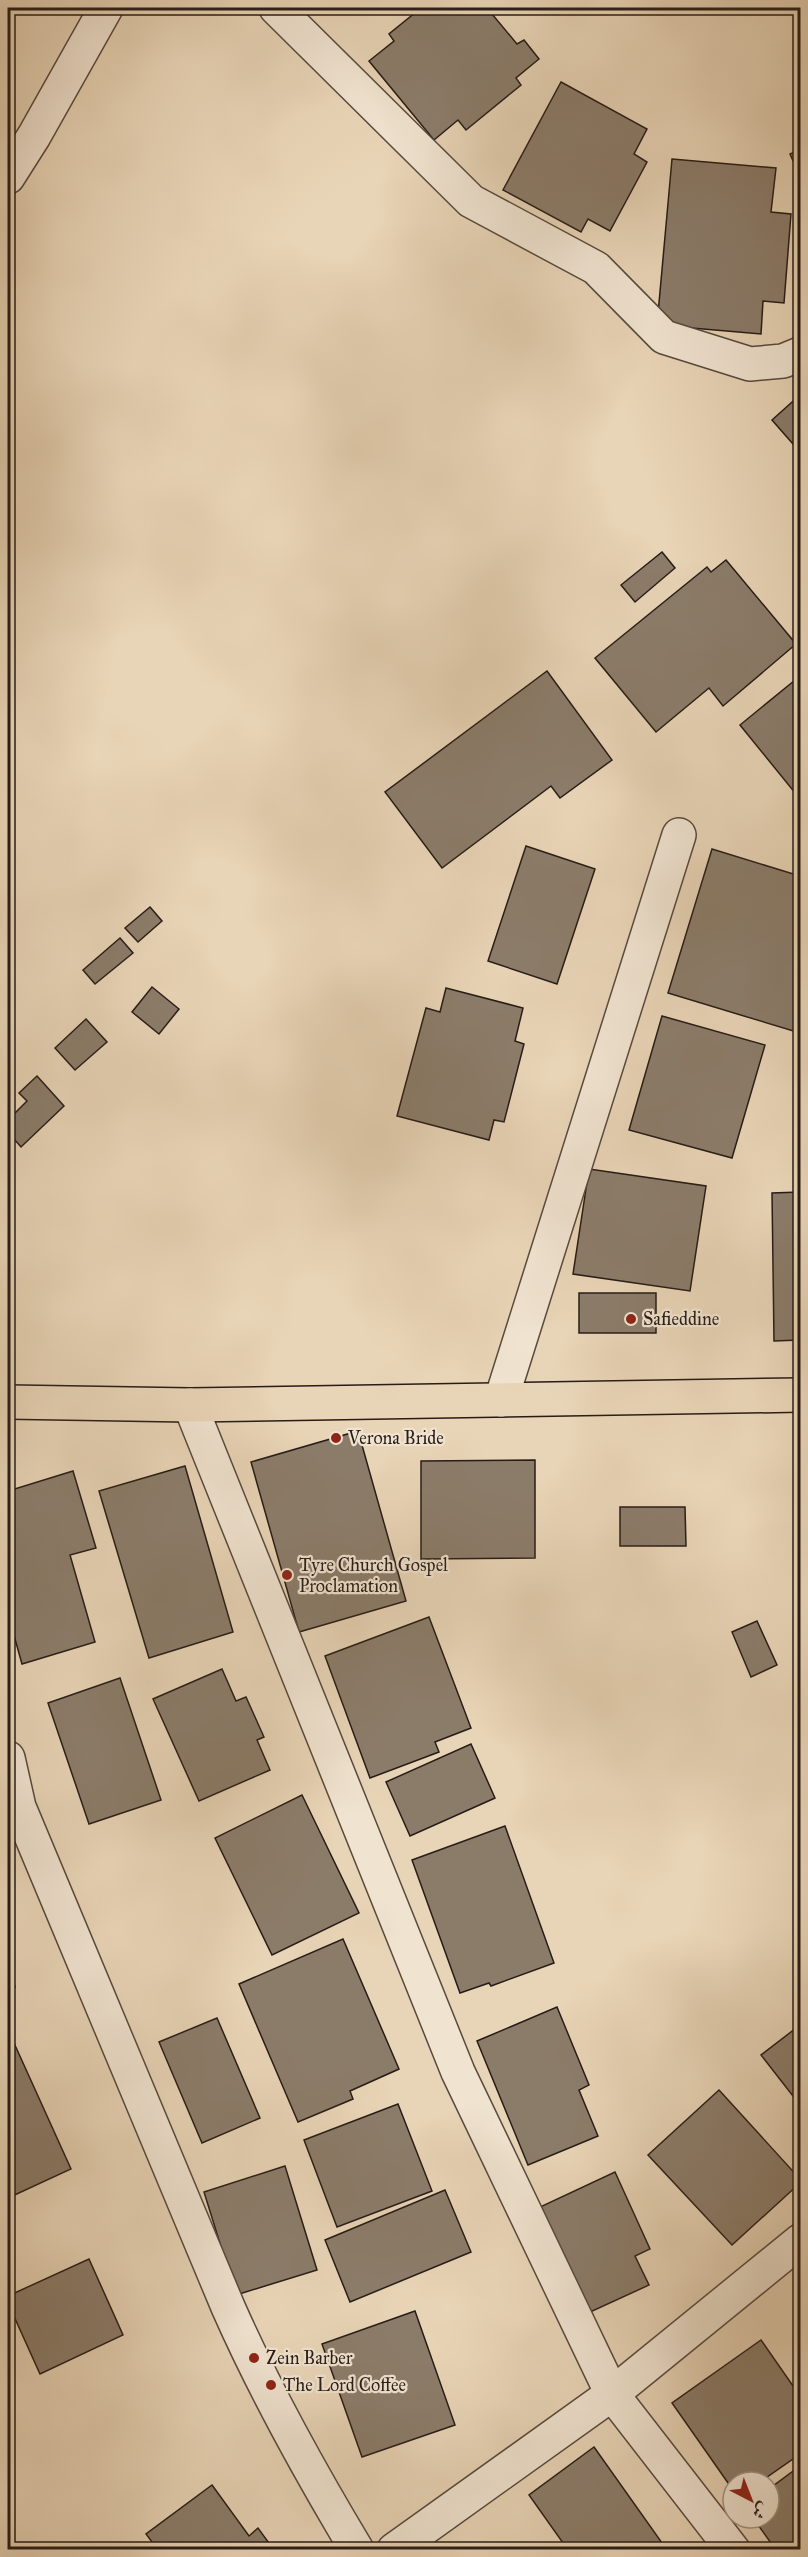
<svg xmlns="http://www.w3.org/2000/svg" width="808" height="2557" viewBox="0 0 808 2557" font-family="'IM FELL Great Primer',Amiri,serif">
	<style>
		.building { fill: #8b7c6a; stroke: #271c17; stroke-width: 1.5 }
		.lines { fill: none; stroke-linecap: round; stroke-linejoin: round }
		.minor-casing { stroke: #574a3f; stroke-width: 36 }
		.major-casing { stroke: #271c17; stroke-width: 36 }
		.minor { stroke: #f0e3d0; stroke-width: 33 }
		.major { stroke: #e8d4b6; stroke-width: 33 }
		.poi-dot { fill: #8f2418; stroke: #f0e3d0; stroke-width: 2 }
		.labels { text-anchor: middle; stroke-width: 4.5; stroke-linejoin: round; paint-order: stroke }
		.poi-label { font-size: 18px; fill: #271c17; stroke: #f0e3d0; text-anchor: start }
	</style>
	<rect width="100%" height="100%" fill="#e8d4b6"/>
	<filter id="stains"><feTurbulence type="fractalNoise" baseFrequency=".00333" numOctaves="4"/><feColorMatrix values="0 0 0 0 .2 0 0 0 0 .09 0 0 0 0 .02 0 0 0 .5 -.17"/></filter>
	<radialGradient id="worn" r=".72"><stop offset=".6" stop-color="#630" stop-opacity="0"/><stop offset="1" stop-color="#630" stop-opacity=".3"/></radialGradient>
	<g class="building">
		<polygon points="421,8 487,8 517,44 524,40 539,59 516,78 521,85 466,130 458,120 434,140 369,61 394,41 389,34"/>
		<polygon points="561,82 647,129 634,154 647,162 610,231 588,219 581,232 503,190"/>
		<polygon points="800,149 800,176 790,154"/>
		<polygon points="672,159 776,168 771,212 791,214 784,303 763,301 761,334 657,325"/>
		<polygon points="800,395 800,452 772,420"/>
		<polygon points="662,552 675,568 635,602 621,585"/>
		<polygon points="726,560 796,644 723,706 709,688 656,732 595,658 707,567 711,572"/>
		<polygon points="547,671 612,760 560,798 551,786 442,868 385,792"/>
		<polygon points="800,676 800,799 740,725"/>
		<polygon points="526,846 595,869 557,984 488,961"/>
		<polygon points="712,849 800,876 800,1033 668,993"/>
		<polygon points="150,907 162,921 138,942 125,928"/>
		<polygon points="120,938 133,953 95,984 83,970"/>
		<polygon points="152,987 179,1009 159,1034 132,1012"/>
		<polygon points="446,988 523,1008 515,1041 524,1044 504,1122 494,1120 489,1140 397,1116 426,1008 440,1012"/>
		<polygon points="662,1016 765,1045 732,1158 629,1130"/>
		<polygon points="86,1019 107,1042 75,1070 55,1048"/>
		<polygon points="37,1076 64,1106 21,1147 8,1132 8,1120 27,1101 19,1093"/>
		<polygon points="589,1169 706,1186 690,1291 573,1274"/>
		<polygon points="800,1192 800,1340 774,1341 772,1193"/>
		<rect x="579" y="1293" width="77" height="40"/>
		<polygon points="358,1431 406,1601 299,1632 251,1462"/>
		<polygon points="535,1460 535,1558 421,1559 421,1461"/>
		<polygon points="185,1466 233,1632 149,1658 99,1491"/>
		<polygon points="73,1471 96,1548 70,1555 95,1642 22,1664 8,1614 8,1491"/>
		<polygon points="620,1507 685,1507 686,1546 620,1546"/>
		<polygon points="429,1617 471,1728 435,1742 439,1752 370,1778 325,1656"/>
		<polygon points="757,1621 777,1665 751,1677 732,1632"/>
		<polygon points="222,1669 236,1701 246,1697 264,1737 257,1740 270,1770 199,1801 153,1699"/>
		<polygon points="120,1678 161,1800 89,1824 48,1703"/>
		<polygon points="471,1744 495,1798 410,1836 386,1782"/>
		<polygon points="302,1795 359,1913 272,1955 215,1838"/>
		<polygon points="505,1826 554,1963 491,1986 489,1983 460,1993 412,1860"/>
		<polygon points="343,1939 399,2069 350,2091 353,2099 298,2122 239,1984"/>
		<polygon points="8,1963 15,1987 8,1989"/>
		<polygon points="557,2007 589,2085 579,2090 598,2136 528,2165 477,2041"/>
		<polygon points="217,2018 260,2118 202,2143 159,2042"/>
		<polygon points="800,2025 800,2105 761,2055"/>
		<polygon points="14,2043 71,2169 8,2198 8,2046"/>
		<polygon points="719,2090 800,2179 800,2183 732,2245 648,2155"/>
		<polygon points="398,2104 432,2191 337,2227 304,2140"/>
		<polygon points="285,2166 317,2270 236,2295 204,2192"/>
		<polygon points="615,2172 650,2249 635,2256 649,2285 588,2313 540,2207"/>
		<polygon points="445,2190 471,2252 350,2302 325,2240"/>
		<polygon points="89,2259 123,2335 40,2374 8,2303 8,2296"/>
		<polygon points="415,2311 455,2425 362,2457 322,2344"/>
		<polygon points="761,2340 800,2396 800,2454 760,2482 733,2482 733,2490 672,2403"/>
		<polygon points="594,2447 667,2550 568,2550 529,2495"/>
		<polygon points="800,2466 800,2550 776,2550 753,2518 769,2518 769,2489"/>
		<polygon points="212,2485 249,2536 258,2528 274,2550 158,2550 146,2534"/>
	</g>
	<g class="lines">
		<defs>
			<g id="minor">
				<polyline points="276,8 471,201 596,268 664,337 750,364 783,361 800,354"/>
				<polyline points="8,177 34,136 106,8"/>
				<polyline points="501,1400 679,835"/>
				<polyline points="190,1405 458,2072 612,2394 733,2550"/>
				<path d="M8,1758L19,1807L228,2307C265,2391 309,2470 357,2550"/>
				<polyline points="394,2550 612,2394 800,2241"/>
			</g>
			<polyline id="major" points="8,1402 190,1405 800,1395"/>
		</defs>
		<use href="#minor" class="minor-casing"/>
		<use href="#major" class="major-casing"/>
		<use href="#minor" class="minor"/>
		<use href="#major" class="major"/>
	</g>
	<g class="poi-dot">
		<circle cx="631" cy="1319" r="6"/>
		<circle cx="336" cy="1438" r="6"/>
		<circle cx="287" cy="1575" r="6"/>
		<circle cx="254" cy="2358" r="6"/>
		<circle cx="271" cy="2385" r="6"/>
	</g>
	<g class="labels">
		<g class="poi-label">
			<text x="643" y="1325">Safieddine</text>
			<text x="348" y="1444">Verona Bride</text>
			<text x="299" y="1571">Tyre Church Gospel<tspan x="299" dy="21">Proclamation</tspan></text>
			<text x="266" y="2364">Zein Barber</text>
			<text x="283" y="2391">The Lord Coffee</text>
		</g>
	</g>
	<rect width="808" height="2557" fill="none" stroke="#e8d4b6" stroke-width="30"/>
	<rect x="9" y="9" width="790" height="2539" fill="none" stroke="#271c17" stroke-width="3"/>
	<rect x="15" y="15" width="778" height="2527" fill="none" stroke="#271c17" stroke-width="1.5"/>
	<g transform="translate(751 2500) rotate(138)"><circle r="28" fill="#f0e3d0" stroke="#a09386" stroke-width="1.5"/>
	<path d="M0-4.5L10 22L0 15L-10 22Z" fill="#8f2418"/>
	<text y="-9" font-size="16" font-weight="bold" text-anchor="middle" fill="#271c17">ش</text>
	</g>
	<rect width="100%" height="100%" filter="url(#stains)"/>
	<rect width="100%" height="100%" fill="url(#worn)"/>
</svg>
